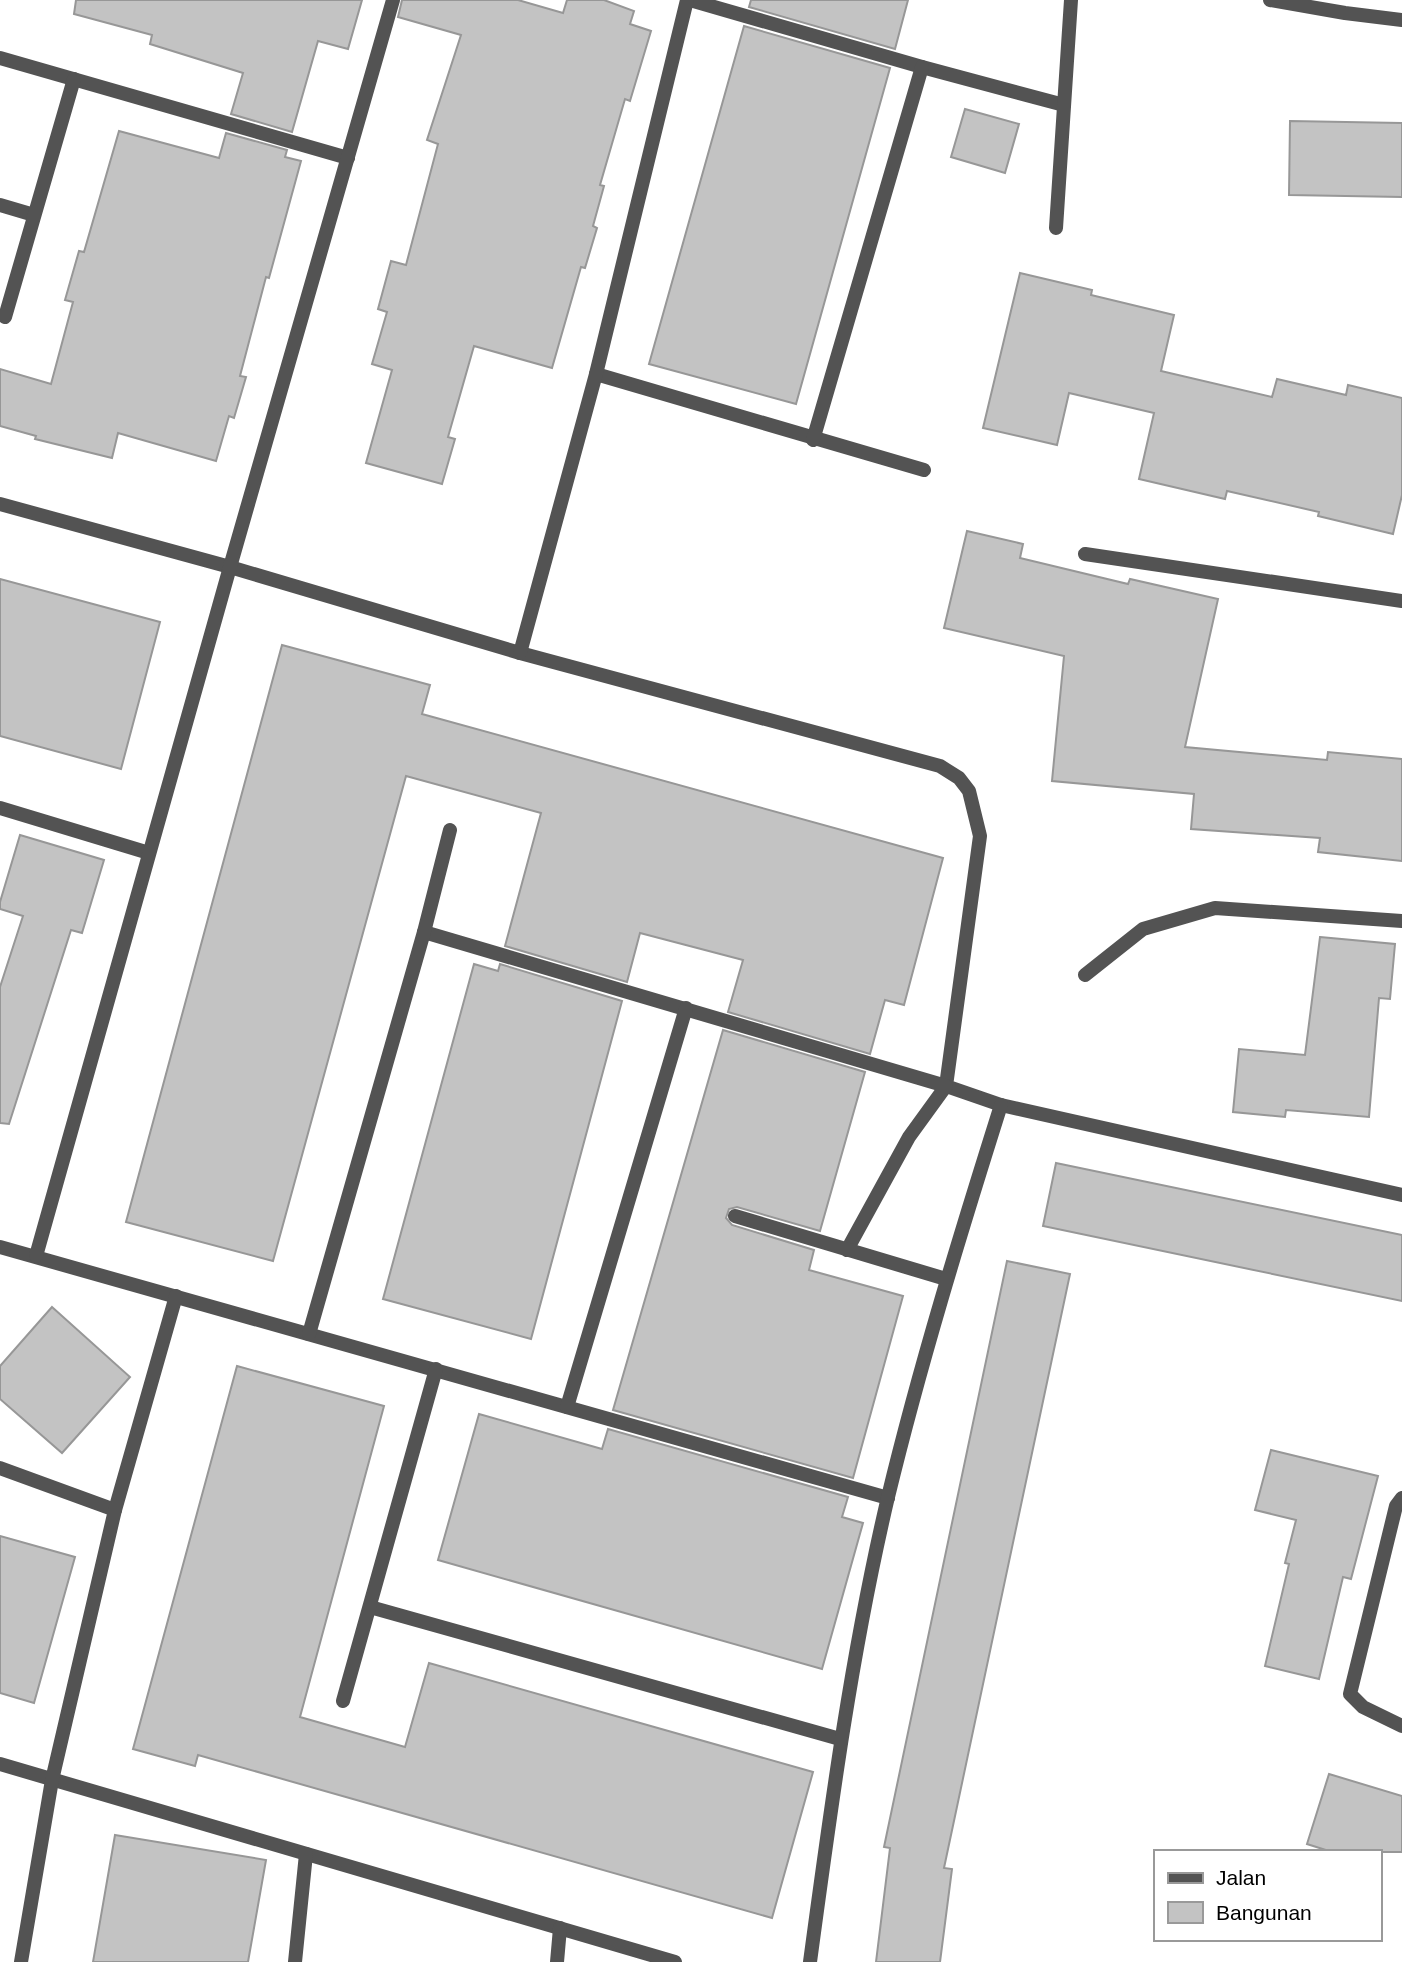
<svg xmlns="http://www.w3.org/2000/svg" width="1402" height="1962" viewBox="0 0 1402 1962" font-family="Arial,sans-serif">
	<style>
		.building { fill: #c3c3c3; stroke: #979797; stroke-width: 2 }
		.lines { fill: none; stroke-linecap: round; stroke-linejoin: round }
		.service { stroke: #535353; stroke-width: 14 }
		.minor { stroke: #535353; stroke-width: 14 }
	</style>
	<rect width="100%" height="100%" fill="#fff"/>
	<g class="building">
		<polygon points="76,0 362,0 348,49 318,41 292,132 231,114 243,73 150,44 152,35 74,14"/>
		<polygon points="402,0 518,0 563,13 567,0 604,0 634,11 630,24 651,31 630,101 625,99 600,185 604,186 593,226 597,228 585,268 581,267 552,368 474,346 448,437 455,439 442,484 366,463 392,370 372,364 387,312 378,309 391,261 406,265 438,144 427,140 461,35 398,17"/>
		<polygon points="751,0 908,0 895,49 749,7"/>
		<polygon points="744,26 890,68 796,404 649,364"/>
		<polygon points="965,109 1019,124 1005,173 951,157"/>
		<polygon points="1290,121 1402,123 1402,197 1289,195"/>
		<polygon points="119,131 219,158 226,133 287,150 285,157 301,161 269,278 266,277 240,376 246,377 234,418 229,416 216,461 118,433 112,458 35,439 36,436 0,426 0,369 51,384 73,302 65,300 79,251 84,252"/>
		<polygon points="1020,273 1092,290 1091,295 1174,315 1161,371 1272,397 1277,379 1346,395 1348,385 1402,398 1402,495 1393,534 1318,516 1319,512 1227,491 1225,499 1139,479 1154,413 1069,393 1057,445 983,428"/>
		<polygon points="967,531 1023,544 1020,558 1128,584 1130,579 1218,599 1185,747 1327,760 1328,752 1402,759 1402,861 1318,852 1320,838 1191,829 1194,794 1052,781 1064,656 944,628"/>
		<polygon points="0,579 160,622 121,769 0,736"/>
		<polygon points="282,645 430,685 422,714 943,858 904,1005 885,1000 870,1054 728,1012 743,960 640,933 627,982 505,946 541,813 406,776 273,1261 126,1222"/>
		<polygon points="20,835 104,860 82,933 71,930 9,1124 0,1123 0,987 23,916 0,909 0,902"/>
		<polygon points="1320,937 1395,944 1390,999 1379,998 1369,1117 1286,1110 1285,1117 1233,1112 1239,1049 1305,1055"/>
		<polygon points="474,964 498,971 500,964 622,1001 531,1339 383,1299"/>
		<polygon points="723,1030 865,1072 820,1231 737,1207 729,1209 726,1218 732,1225 814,1250 809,1270 903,1296 853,1478 613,1410"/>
		<polygon points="1056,1163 1402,1235 1402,1301 1043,1226"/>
		<polygon points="1007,1261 1070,1274 944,1868 952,1869 940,1962 876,1962 890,1848 884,1847"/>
		<polygon points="52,1307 130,1377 62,1453 0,1399 0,1366"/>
		<polygon points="237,1366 384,1406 300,1717 405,1747 429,1663 813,1772 772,1918 198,1755 195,1766 133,1749"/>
		<polygon points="479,1414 602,1449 608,1429 848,1497 842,1517 863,1523 822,1669 438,1560"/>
		<polygon points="1271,1450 1378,1476 1351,1579 1343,1577 1319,1679 1265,1666 1289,1564 1285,1563 1296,1520 1255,1510"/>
		<polygon points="0,1536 75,1557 34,1703 0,1693"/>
		<polygon points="1329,1774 1402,1796 1402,1852 1332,1852 1307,1844"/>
		<polygon points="115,1835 266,1860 248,1962 93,1962"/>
	</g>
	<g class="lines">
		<polyline class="service" points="1085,975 1143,929 1215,908 1402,921"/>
		<g class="minor">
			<polyline points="690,0 922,67 1064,105"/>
			<polyline points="1270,0 1345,13 1402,20"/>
			<polyline points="0,58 348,158"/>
			<polyline points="0,205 34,215"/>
			<polyline points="1056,228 1071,0"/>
			<polyline points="5,317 74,79"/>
			<polyline points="596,374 924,470"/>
			<polyline points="813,440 922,67"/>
			<polyline points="0,504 230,567 520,653 940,766 959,778 969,791 980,836 946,1086 1001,1105 1402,1195"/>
			<polyline points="1085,554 1402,601"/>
			<polyline points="520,653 596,374 687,0"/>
			<polyline points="0,808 149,853"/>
			<polyline points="424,932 946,1086 909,1137 847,1250"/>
			<polyline points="735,1216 946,1279"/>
			<polyline points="0,1247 888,1498"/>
			<polyline points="36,1256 230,567 393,0"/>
			<polyline points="309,1334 424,932 450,830"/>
			<polyline points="567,1407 686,1008"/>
			<polyline points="0,1468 115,1510"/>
			<polyline points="1402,1498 1396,1506 1350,1694 1363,1707 1402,1726"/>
			<polyline points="370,1607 840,1739"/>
			<polyline points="343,1701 436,1369"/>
			<polyline points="0,1764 675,1962"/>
			<polyline points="21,1962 52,1780 115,1510 176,1296"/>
			<polyline points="295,1962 306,1854"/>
			<polyline points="557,1962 560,1928"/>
			<path d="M810,1962C831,1806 852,1650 888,1497C920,1365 960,1235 1001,1105"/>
		</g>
	</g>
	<rect x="1154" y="1850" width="228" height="91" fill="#ffffff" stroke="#999999" stroke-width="2"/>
	<rect x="1168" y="1873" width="35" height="10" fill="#535353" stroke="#999999" stroke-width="2"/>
	<text x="1216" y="1885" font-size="21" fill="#000000">Jalan</text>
	<rect x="1168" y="1902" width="35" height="21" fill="#c3c3c3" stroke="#999999" stroke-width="2"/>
	<text x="1216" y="1920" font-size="21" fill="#000000">Bangunan</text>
</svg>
